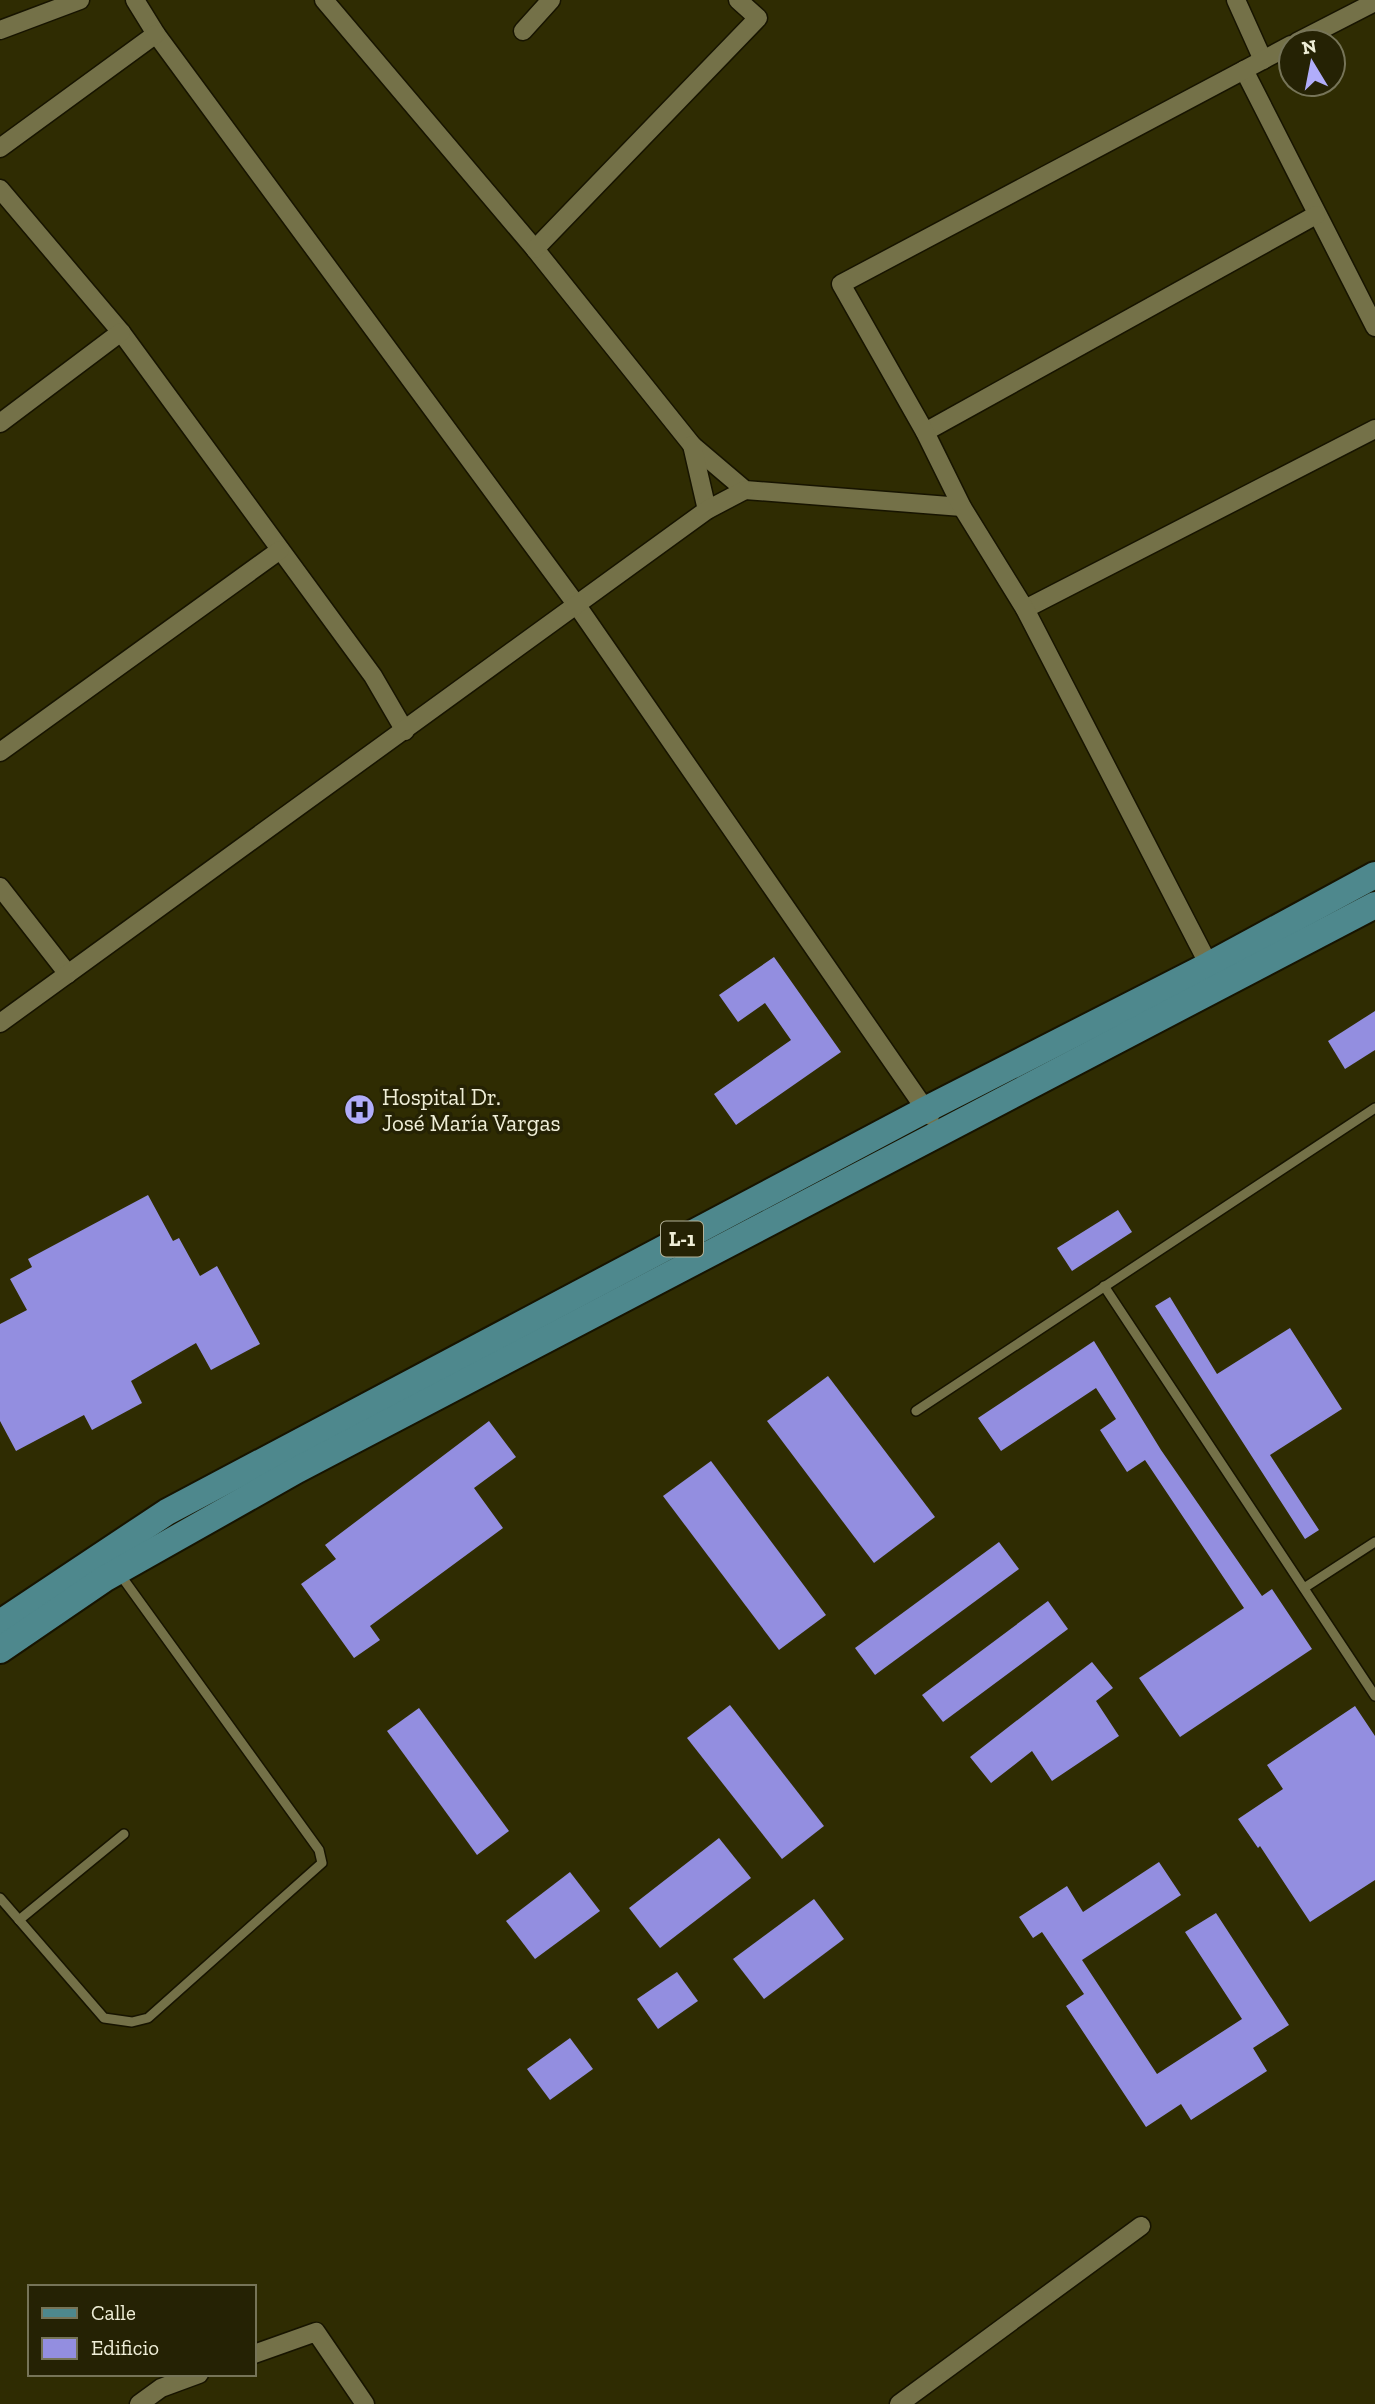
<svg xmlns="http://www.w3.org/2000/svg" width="1375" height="2404" viewBox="0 0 1375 2404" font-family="'Zilla Slab',serif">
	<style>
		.building { fill: #938ee0 }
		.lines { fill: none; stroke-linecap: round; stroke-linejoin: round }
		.lane-casing { stroke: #171400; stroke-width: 12 }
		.street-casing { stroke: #171400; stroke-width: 21 }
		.primary-casing { stroke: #171400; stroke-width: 30 }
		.lane { stroke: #747148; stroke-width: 9 }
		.street { stroke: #747148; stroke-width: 18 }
		.primary { stroke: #4e888d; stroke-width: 26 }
		.labels { text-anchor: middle; stroke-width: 7; stroke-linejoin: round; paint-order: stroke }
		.shield { fill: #252204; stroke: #b2b198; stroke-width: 2 }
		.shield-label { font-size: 21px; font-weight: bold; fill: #efeed7 }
		.poi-label { font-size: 23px; fill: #efeed7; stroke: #252204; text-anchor: start }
	</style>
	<rect width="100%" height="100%" fill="#2f2c02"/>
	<g class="building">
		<polygon points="774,957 841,1052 736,1125 714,1094 791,1040 765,1003 738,1022 719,995"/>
		<polygon points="1375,1011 1375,1050 1345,1069 1328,1041"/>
		<polygon points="148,1195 173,1241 179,1238 200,1276 217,1266 260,1344 211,1370 196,1343 131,1381 142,1403 92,1430 84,1415 16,1451 0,1421 0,1324 27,1310 10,1279 32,1267 28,1259"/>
		<polygon points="1118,1210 1132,1232 1072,1271 1057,1248"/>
		<polygon points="1170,1297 1217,1374 1290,1328 1342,1409 1270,1455 1319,1530 1305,1539 1155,1306"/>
		<polygon points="1094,1341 1161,1450 1262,1596 1272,1589 1312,1649 1180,1737 1139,1678 1244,1608 1145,1460 1127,1472 1100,1430 1116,1419 1096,1388 1001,1451 978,1418"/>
		<polygon points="828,1376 935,1517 874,1563 767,1421"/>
		<polygon points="489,1421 516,1457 474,1488 503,1528 370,1626 380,1640 354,1658 301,1584 336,1559 325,1545"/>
		<polygon points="711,1461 826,1615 779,1650 663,1496"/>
		<polygon points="999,1542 1019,1569 875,1675 855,1648"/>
		<polygon points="1048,1601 1068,1629 943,1722 922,1695"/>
		<polygon points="1092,1662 1113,1688 1096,1701 1119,1736 1052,1781 1032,1751 991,1783 970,1757"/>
		<polygon points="730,1705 824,1826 782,1859 687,1738"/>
		<polygon points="1355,1706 1375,1736 1375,1880 1310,1922 1260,1846 1258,1848 1238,1819 1283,1789 1267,1765"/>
		<polygon points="419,1708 509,1831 477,1855 387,1731"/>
		<polygon points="719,1838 751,1878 660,1948 629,1908"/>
		<polygon points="1159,1862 1181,1895 1082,1960 1157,2074 1242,2019 1185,1932 1216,1913 1289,2025 1253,2048 1267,2071 1191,2120 1181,2104 1146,2127 1066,2006 1084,1994 1042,1932 1033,1938 1019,1917 1067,1886 1083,1912"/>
		<polygon points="570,1872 600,1911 535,1959 506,1921"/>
		<polygon points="814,1899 844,1939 764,1999 733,1959"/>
		<polygon points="677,1972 698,2001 658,2029 637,1999"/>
		<polygon points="570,2038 593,2069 550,2100 527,2069"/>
	</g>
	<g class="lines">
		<defs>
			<g id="lane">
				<polyline points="1104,1286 1375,1696"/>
				<polyline points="916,1411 1375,1108"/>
				<polyline points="1304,1588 1375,1542"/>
				<polyline points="0,1898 104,2018 132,2022 148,2018 322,1863 319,1850 119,1573"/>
				<polyline points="19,1920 124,1834"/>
			</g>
			<g id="street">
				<polyline points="135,0 156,34 576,604 930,1116"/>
				<polyline points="324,0 535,249 692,445 745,490 962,507"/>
				<polyline points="1236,0 1263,60"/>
				<polyline points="0,30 80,0"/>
				<polyline points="523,31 551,0"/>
				<polyline points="1297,42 1375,2"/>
				<polyline points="1244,70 1375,327"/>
				<polyline points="0,148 156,34"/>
				<polyline points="0,189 121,332 373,676 405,731"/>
				<polyline points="535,249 758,18 738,0"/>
				<polyline points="0,423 121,332"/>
				<polyline points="925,432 1316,215"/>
				<polyline points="692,445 707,510"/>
				<polyline points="1025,609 1375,429"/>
				<polyline points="0,752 280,550"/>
				<polyline points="0,887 68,974"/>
				<polyline points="1209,965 1025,609 962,507 925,432 841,284 1291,45"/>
				<polyline points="0,1023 707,510 745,490"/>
				<polyline points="254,2354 316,2332 365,2404"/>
				<polyline points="139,2404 161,2388 199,2374"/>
				<polyline points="899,2404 1141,2226"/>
			</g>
			<g id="primary">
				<polyline points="0,1623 167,1512 925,1110 1209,965 1375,875"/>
				<polyline points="0,1650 104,1579 297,1470 1375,905"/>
			</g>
		</defs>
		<use href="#lane" class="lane-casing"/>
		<use href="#street" class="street-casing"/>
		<use href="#primary" class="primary-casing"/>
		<use href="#lane" class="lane"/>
		<use href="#street" class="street"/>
		<use href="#primary" class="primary"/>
	</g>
	<defs>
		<symbol id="hospital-disc" viewBox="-11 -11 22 22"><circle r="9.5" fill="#b1adfa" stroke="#252204"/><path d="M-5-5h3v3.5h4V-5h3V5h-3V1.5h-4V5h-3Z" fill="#111"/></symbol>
	</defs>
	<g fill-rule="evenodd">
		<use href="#hospital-disc" x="342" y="1092" width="35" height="35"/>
	</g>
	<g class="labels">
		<rect class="shield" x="661" y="1221.5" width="42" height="35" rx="5"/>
		<g class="shield-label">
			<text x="682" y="1246">L-1</text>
		</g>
		<g class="poi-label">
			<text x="382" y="1105">Hospital Dr.<tspan x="382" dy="26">José María Vargas</tspan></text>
		</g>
	</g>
	<rect x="28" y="2285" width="228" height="91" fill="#252204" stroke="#767458" stroke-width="2"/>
	<rect x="42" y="2308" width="35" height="10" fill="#4e888d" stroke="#767458" stroke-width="2"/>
	<text x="91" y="2320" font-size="21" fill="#efeed7">Calle</text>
	<rect x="42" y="2338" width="35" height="21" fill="#938ee0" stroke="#767458" stroke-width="2"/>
	<text x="91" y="2355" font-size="21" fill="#efeed7">Edificio</text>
	<g transform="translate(1312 63) rotate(350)"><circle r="33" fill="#252204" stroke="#767458" stroke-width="2"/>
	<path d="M0-5L12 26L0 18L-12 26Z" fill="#b1adfa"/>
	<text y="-10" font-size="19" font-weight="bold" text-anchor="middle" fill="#efeed7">N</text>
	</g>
</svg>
